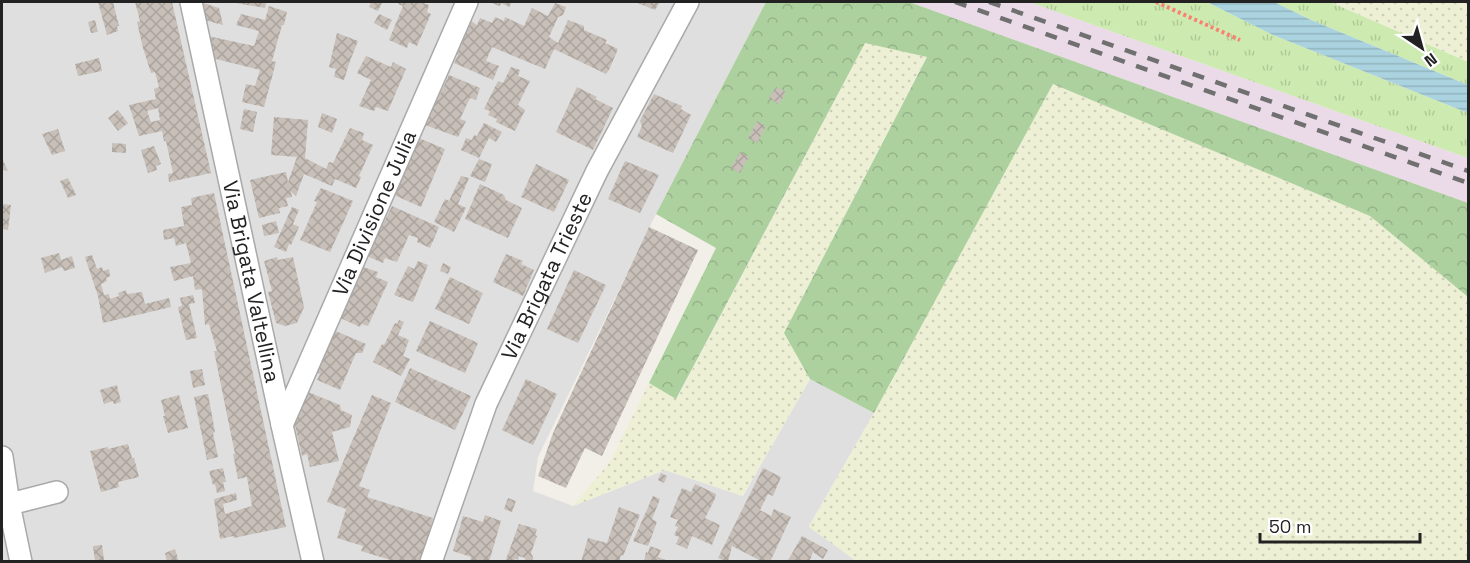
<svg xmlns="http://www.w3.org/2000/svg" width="1470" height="563" viewBox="0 0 1470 563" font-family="'Space Grotesk',sans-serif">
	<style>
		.residential { fill: #e0dfdf }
		.railway { fill: #ebdbe8 }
		.farmland { fill: url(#farmland-dots) }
		.grass { fill: url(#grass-tufts) }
		.forest { fill: url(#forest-crowns) }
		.water { fill: url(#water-rules) }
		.building { fill: url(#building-cross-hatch); fill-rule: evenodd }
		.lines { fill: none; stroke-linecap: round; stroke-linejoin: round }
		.street-casing { stroke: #a9a9a9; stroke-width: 24 }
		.path { stroke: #fa8072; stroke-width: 4; stroke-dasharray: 3 3; stroke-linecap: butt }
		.street { stroke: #fff; stroke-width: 21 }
		.rail { stroke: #707070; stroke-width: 4.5; stroke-dasharray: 12 12; stroke-linecap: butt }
		.labels { text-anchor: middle; stroke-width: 4.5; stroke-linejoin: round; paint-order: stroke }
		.street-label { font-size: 21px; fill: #222; stroke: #fff }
	</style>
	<defs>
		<pattern id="farmland-dots" width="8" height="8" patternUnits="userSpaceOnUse" patternTransform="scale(1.5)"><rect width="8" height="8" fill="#eef0d5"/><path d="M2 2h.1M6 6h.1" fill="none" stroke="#ccceb7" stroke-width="1.8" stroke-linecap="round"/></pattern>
		<pattern id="grass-tufts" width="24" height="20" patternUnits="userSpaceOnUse" patternTransform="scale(1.5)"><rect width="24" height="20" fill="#cdebb0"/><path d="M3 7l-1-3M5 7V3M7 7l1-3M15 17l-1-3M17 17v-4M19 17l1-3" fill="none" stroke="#b0c997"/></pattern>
		<pattern id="forest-crowns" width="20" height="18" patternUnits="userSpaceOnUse" patternTransform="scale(1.5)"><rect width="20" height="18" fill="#add19e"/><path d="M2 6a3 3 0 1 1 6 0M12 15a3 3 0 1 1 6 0" fill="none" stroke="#95b388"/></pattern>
		<pattern id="water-rules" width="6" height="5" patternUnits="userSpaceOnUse" patternTransform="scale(1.5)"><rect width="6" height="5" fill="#aad3df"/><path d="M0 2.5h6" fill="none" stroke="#92b5bf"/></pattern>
		<pattern id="building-cross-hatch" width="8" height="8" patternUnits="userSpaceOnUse" patternTransform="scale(1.5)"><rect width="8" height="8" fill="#c7bfb8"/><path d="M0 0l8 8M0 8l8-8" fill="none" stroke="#aba49e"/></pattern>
	</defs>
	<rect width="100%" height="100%" fill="#f2efe9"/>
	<polygon class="residential" points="2,2 766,2 656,214 538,457 533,491 573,506 665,470 743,496 810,379 874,413 809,526 856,561 2,561"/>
	<polygon class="railway" points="909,2 1029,2 1468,158 1468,203"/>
	<g class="farmland">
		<polygon points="1330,2 1468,2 1468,62"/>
		<polygon points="865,43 927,56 784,333 810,379 743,496 665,470 573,506 610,462 649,383 677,399"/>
		<polygon points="1053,84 1370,216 1468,297 1468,561 856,561 809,527 874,413"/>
	</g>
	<g class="grass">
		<polygon points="1029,2 1207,2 1273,35 1468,113 1468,158"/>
		<polygon points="1274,2 1330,2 1468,62 1468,85 1311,20"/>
	</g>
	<polygon class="forest" points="766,2 909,2 1468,203 1468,297 1370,216 1053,84 874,413 810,379 784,333 927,57 865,43 676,399 649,383 716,248 656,214"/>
	<polygon class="water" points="1207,2 1274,2 1311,20 1468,85 1468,113 1273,35"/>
	<g class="building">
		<polygon points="98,2 113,2 119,26 117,26 118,31 107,35"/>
		<path d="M135,2H172L211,173L169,182L168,174L173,173L166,141H164L162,131L139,136L129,105L156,99L154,89L159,87L155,72L151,73L143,48L137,22L140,21ZM158,108L160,120L151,122L147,111Z"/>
		<polygon points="200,2 219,8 223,25 204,20"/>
		<polygon points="236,2 266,2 265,8 236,3"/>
		<polygon points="371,2 377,2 382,3 378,11 369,7"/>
		<polygon points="399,2 420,2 429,5 427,12 431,14 417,46 409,42 407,48 389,40 403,6 398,4"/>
		<polygon points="488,2 512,2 509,7 501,3 500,6"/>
		<polygon points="635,2 660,2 655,10"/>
		<polygon points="555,3 566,7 563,15 558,17 549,37 558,43 568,20 584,26 584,30 607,40 605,43 618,49 609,70 606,74 554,49 545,69 492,47 486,61 499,66 493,80 454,63 458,55 456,54 471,21 477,25 480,18 492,23 495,17 504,21 505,17 524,26 532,8 548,16"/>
		<polygon points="269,6 287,12 284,25 282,25 272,61 276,62 264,107 242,102 246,84 255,86 260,70 212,58 208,36 254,46 259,31 236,25 241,14 265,20"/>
		<polygon points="379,14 392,20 387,30 374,23"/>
		<polygon points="95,20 98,32 91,33 88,22"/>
		<polygon points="337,33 358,41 350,61 344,80 334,77 336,69 329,67"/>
		<polygon points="366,56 391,67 393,62 406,69 388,111 376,107 374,111 359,106 371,80 357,73"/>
		<polygon points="99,58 102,71 78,76 75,64"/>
		<polygon points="511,67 520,70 518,76 530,81 518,105 525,110 515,131 496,122 497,119 488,115 490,111 484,109 498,81 503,83"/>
		<polygon points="449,75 480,88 476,100 470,98 460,119 466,121 458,137 425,125"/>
		<polygon points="577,87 597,97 595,99 613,108 593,150 556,132"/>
		<polygon points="776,87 786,92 779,104 769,98"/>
		<polygon points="654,94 682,106 681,109 691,115 673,153 637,137 642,126 640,121"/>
		<polygon points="244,109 257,112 253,132 240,129"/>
		<polygon points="118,110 128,123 118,131 108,118"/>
		<polygon points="322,113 337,119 332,133 318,127"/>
		<polygon points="274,117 308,120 305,158 326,169 329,162 333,163 350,128 364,133 362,140 373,145 359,176 361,177 356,188 335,179 332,186 304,174 296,196 291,192 292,197 286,198 288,206 279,208 280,213 259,218 250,180 286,172 288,182 297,157 271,155"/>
		<polygon points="757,121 766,126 757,143 748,138"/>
		<polygon points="484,123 502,132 496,142 489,138 479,158 461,150 466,138 472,140 474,135 477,136"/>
		<polygon points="58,129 65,151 52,155 42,134"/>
		<polygon points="414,136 445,149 421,207 394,195 408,165 403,164"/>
		<polygon points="112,143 126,144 126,153 112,152"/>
		<polygon points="154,146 161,164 156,166 157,170 148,173 141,150"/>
		<polygon points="740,152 749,157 740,173 731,168"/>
		<polygon points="2,158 8,171 2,170"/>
		<polygon points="479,159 492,164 485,182 470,176"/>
		<polygon points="625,161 659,175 640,213 608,199"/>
		<polygon points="536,164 569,180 554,212 521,197"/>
		<polygon points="461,176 469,178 458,204 466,208 454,232 434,222 445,199 449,201"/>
		<polygon points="68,178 76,195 68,198 60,181"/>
		<polygon points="480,184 504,195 506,200 522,208 508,238 465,219"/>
		<polygon points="321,188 353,201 330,252 300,240 317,202 314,201"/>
		<polygon points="214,193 286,527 234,538 233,536 220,539 214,499 236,493 237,500 223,504 225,514 252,506 247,477 238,479 233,454 235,454 214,351 217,351 209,324 205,325 202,289 195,290 193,276 174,281 170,267 191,263 186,243 176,246 174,238 164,240 163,230 184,226 181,207 192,205 191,198"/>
		<polygon points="2,204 11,205 8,230 2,229"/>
		<polygon points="392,206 439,227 430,248 417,242 418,238 409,235 397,262 385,258 383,263 362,254 374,227 380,230"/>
		<polygon points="292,207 299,210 293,224 299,227 291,245 289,244 286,252 274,247"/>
		<polygon points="276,221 279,233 264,236 262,225"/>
		<polygon points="649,227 698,250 602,456 585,448 566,488 538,476 553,433"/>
		<polygon points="59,253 61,260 72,256 75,268 64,271 62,267 45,273 41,258"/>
		<polygon points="506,254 523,261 521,264 534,270 523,296 493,282"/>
		<polygon points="92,255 97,269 102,267 103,271 109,269 110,276 106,278 107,281 101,284 104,295 109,294 110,299 119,296 118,293 126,290 127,294 142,292 145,304 169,298 171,307 103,323 98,296 85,257"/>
		<polygon points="277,257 278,260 293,257 304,307 297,323 285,326 276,323 268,292 272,291 264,261"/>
		<polygon points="418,261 428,265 413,302 394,295 408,266 414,269"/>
		<polygon points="443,263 451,267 448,274 440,271"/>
		<polygon points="360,266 378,272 376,277 388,282 368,326 361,324 360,327 338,317"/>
		<polygon points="574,270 606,285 578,343 547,329"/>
		<polygon points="450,277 483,293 469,324 435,309"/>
		<polygon points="193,295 195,303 189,304 197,338 186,340 178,307 182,306 180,298"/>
		<polygon points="399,320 404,322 398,335 409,340 403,356 410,359 401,376 373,362 382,344 384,345 395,323 397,324"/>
		<polygon points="430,321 478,343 465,373 416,351"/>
		<polygon points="331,329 366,344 362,353 356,353 340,390 317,380 320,374 316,373 324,356 320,355"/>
		<polygon points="410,368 471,396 455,430 395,402"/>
		<polygon points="202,369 205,385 193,388 190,371"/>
		<polygon points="526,379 557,394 533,445 502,430"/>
		<polygon points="117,385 121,402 114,404 113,401 104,404 100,390"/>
		<polygon points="303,390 340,405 341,410 352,415 350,427 332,432 339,461 310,467 307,454 302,456 292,412"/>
		<polygon points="208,394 215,432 213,433 218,457 207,460 194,397"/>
		<polygon points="179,395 188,428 168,433 163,416 165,416 161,400"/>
		<polygon points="372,395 391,403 359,486 370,490 367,497 433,518 421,562 397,562 361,551 363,546 337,538 346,509 327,502 343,462"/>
		<polygon points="128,444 132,458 134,458 139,477 118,482 119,487 101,492 90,451 108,447 108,449"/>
		<polygon points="223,468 226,482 223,482 225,491 217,493 215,484 213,485 209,471"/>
		<polygon points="763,468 781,477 773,496 768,494 760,510 771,516 774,509 791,517 770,562 763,562 732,546 728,562 718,558"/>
		<polygon points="661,473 667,476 664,483 658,480"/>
		<polygon points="695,484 716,494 714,501 705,518 720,525 712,545 692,536 687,549 676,544 679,537 674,535 678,527 675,526 678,520 670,517 682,488 691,492"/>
		<polygon points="653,496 660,499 652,519 657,522 648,546 633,541"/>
		<polygon points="508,498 516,501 512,512 504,509"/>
		<polygon points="619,507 640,515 623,556 621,555 619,562 581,562 588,538 607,543"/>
		<polygon points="485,515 501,521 489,562 473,562 470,561 471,557 453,551 463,516 483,522"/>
		<polygon points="519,524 537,529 535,535 537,536 531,553 533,557 532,562 525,561 525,558 519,556 518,560 515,559 513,562 505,562"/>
		<polygon points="802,536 828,550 823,559 813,552 809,562 787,562"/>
		<polygon points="102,545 104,560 95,561 93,546"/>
		<polygon points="650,546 661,550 658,557 671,562 644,562 646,552 648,553"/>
		<polygon points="175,549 179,562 167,562 165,553"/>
	</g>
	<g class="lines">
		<defs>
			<g id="street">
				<path id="s1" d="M191,2L282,425L313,562"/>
				<path id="s2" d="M282,425L467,2"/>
				<polyline points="2,457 9,504 21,562"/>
				<polyline points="2,506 57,492"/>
				<path id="s3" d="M431,562L486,404L597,171L688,2"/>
			</g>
		</defs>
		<use href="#street" class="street-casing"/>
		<polyline class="path" points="1156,2 1240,40"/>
		<use href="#street" class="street"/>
		<g class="rail">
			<polyline points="955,2 1468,183"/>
			<polyline points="989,2 1468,171"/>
		</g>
	</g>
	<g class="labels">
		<g class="street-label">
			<text dy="7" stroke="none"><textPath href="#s2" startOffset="231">Via Divisione Julia</textPath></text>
			<text dy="7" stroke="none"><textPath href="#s3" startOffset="309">Via Brigata Trieste</textPath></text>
			<text dy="7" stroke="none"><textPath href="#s1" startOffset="286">Via Brigata Valtellina</textPath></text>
		</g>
	</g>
	<rect width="1470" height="563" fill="none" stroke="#222222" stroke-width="6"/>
	<g transform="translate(1422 48) rotate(144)" stroke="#ffffff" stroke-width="4.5" paint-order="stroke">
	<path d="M0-4.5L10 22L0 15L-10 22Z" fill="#222222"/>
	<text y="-9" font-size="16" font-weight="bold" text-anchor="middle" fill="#222222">N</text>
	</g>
	<path d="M1260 533v9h160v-9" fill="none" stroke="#222222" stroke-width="3"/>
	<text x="1269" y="533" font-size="18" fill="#222222" stroke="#ffffff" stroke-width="4.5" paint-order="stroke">50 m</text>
</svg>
